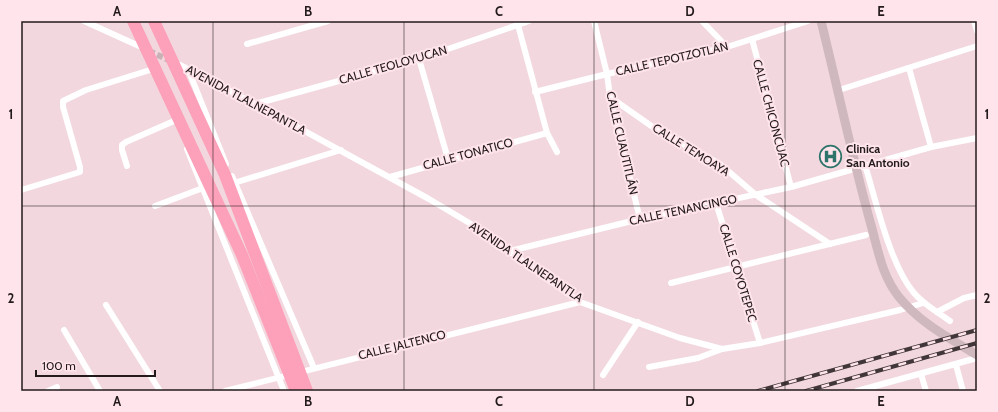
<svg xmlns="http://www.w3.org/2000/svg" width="998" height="412" viewBox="0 0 998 412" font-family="Cabin,sans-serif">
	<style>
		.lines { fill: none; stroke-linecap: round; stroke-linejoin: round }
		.street-tunnel { stroke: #c9b2b7; stroke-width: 6; stroke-dasharray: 6 3; stroke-linecap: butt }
		.street { stroke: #fff; stroke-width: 6 }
		.secondary { stroke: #d0b8bf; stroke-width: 9 }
		.highway { stroke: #fda0ba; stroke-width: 12 }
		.rail-casing { stroke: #413639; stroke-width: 4 }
		.rail { stroke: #ffe5eb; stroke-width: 2.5; stroke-dasharray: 8; stroke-linecap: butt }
		.grid { fill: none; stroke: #231a1c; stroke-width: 1; stroke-opacity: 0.55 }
		.labels { text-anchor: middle; stroke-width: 4; stroke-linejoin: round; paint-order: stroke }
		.street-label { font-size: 12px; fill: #231a1c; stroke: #ffe5eb }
		.poi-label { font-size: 12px; font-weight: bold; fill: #231a1c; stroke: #ffe5eb; text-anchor: start }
		.neatline { fill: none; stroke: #231a1c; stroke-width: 1.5 }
		.grid-label { font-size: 13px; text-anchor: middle; font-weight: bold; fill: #231a1c }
	</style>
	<rect width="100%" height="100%" fill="#f2d8de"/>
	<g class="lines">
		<polyline class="street-tunnel" points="149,51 171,61"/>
		<g class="street">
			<polyline points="84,21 139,46"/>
			<polyline points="594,21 607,74 610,97 640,219"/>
			<polyline points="702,21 727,47"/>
			<polyline points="974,21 977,31"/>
			<polyline points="518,25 547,133 557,152"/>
			<polyline points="752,39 791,187"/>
			<polyline points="247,44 328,21"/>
			<polyline points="419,59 448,159"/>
			<polyline points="180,65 255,104 429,199 471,224 580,302 680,338 722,349 760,343 900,310 923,303"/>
			<polyline points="909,68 931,147"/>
			<polyline points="188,69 226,164"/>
			<polyline points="839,90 977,46"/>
			<polyline points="535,92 607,74 727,47 808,21"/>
			<polyline points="610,97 657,130 720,164 756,195 830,244"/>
			<polyline points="255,104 419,59 529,21"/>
			<polyline points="187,149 284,391"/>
			<path d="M865,165C876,201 890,265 914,293C924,305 938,312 950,321"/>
			<polyline points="127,166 122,150 122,145 126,142 174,121"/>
			<polyline points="232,176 314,368"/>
			<polyline points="390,177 547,133"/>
			<polyline points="234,183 341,150"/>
			<polyline points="21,190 80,172 80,167 63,107 63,101 86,90 150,70"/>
			<polyline points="716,203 760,343"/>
			<polyline points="155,206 203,188"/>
			<polyline points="510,251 640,219 791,187 931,147 977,138"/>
			<polyline points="671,283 866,235"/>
			<polyline points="106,305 160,391"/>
			<polyline points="937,312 964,298 977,295"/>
			<polyline points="64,330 100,391"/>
			<polyline points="956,365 963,391"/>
			<polyline points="649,367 698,358 722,349"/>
			<polyline points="921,374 926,391"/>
			<polyline points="603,375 638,322"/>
			<polyline points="48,391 57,387"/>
			<polyline points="225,391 580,302"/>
			<polyline points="857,391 977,358"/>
		</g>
		<path class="secondary" d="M821,21C838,89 852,157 871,225C878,250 882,276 899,297C920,323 949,338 977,355"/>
		<g class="highway">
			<polyline points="133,21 242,255 296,391"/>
			<polyline points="154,21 225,175 307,391"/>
		</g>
		<defs>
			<g id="rail">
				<polyline points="758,391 977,330"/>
				<polyline points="806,391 977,343"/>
			</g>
		</defs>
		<use href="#rail" class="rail-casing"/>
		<use href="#rail" class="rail"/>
	</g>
	<path class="grid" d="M213,21V391M404,21V391M594,21V391M785,21V391M21,206H977"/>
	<defs>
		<symbol id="hospital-ring" viewBox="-11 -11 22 22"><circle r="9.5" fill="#ffe5eb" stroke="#2e746a" stroke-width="1.5"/><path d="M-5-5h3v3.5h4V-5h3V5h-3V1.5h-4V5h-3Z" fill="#2e746a"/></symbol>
	</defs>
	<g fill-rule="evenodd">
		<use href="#hospital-ring" x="818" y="144" width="25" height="25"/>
	</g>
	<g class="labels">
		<g class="street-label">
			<text transform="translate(672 59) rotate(-13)" y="4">CALLE TEPOTZOTLÁN</text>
			<text transform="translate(393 65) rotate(-16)" y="4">CALLE TEOLOYUCAN</text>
			<text transform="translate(246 100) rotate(28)" y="4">AVENIDA TLALNEPANTLA</text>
			<text transform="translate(771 113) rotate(75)" y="4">CALLE CHICONCUAC</text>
			<text transform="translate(622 143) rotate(77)" y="4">CALLE CUAUTITLÁN</text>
			<text transform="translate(691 150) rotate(32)" y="4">CALLE TEMOAYA</text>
			<text transform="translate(468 154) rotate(-15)" y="4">CALLE TONATICO</text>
			<text transform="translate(683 210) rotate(-12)" y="4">CALLE TENANCINGO</text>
			<text transform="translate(526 262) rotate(34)" y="4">AVENIDA TLALNEPANTLA</text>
			<text transform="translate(738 273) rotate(73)" y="4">CALLE COYOTEPEC</text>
			<text transform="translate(402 345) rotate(-14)" y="4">CALLE JALTENCO</text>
		</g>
		<g class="poi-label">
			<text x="846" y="153">Clinica<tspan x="846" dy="14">San Antonio</tspan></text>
		</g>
	</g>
	<rect width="998" height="412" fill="none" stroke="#ffe5eb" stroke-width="44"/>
	<path d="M36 370v6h119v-6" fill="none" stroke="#231a1c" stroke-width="2"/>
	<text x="42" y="370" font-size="12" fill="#231a1c" stroke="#ffe5eb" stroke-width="3" paint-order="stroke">100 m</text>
	<rect x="22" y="22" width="954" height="368" class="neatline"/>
	<g class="grid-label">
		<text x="117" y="16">A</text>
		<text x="308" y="16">B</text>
		<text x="499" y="16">C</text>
		<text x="690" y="16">D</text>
		<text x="881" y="16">E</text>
		<text x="11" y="119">1</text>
		<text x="987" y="119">1</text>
		<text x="11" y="303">2</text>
		<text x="987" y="303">2</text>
		<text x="117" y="406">A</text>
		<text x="308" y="406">B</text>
		<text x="499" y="406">C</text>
		<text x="690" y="406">D</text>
		<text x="881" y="406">E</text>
	</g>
</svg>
